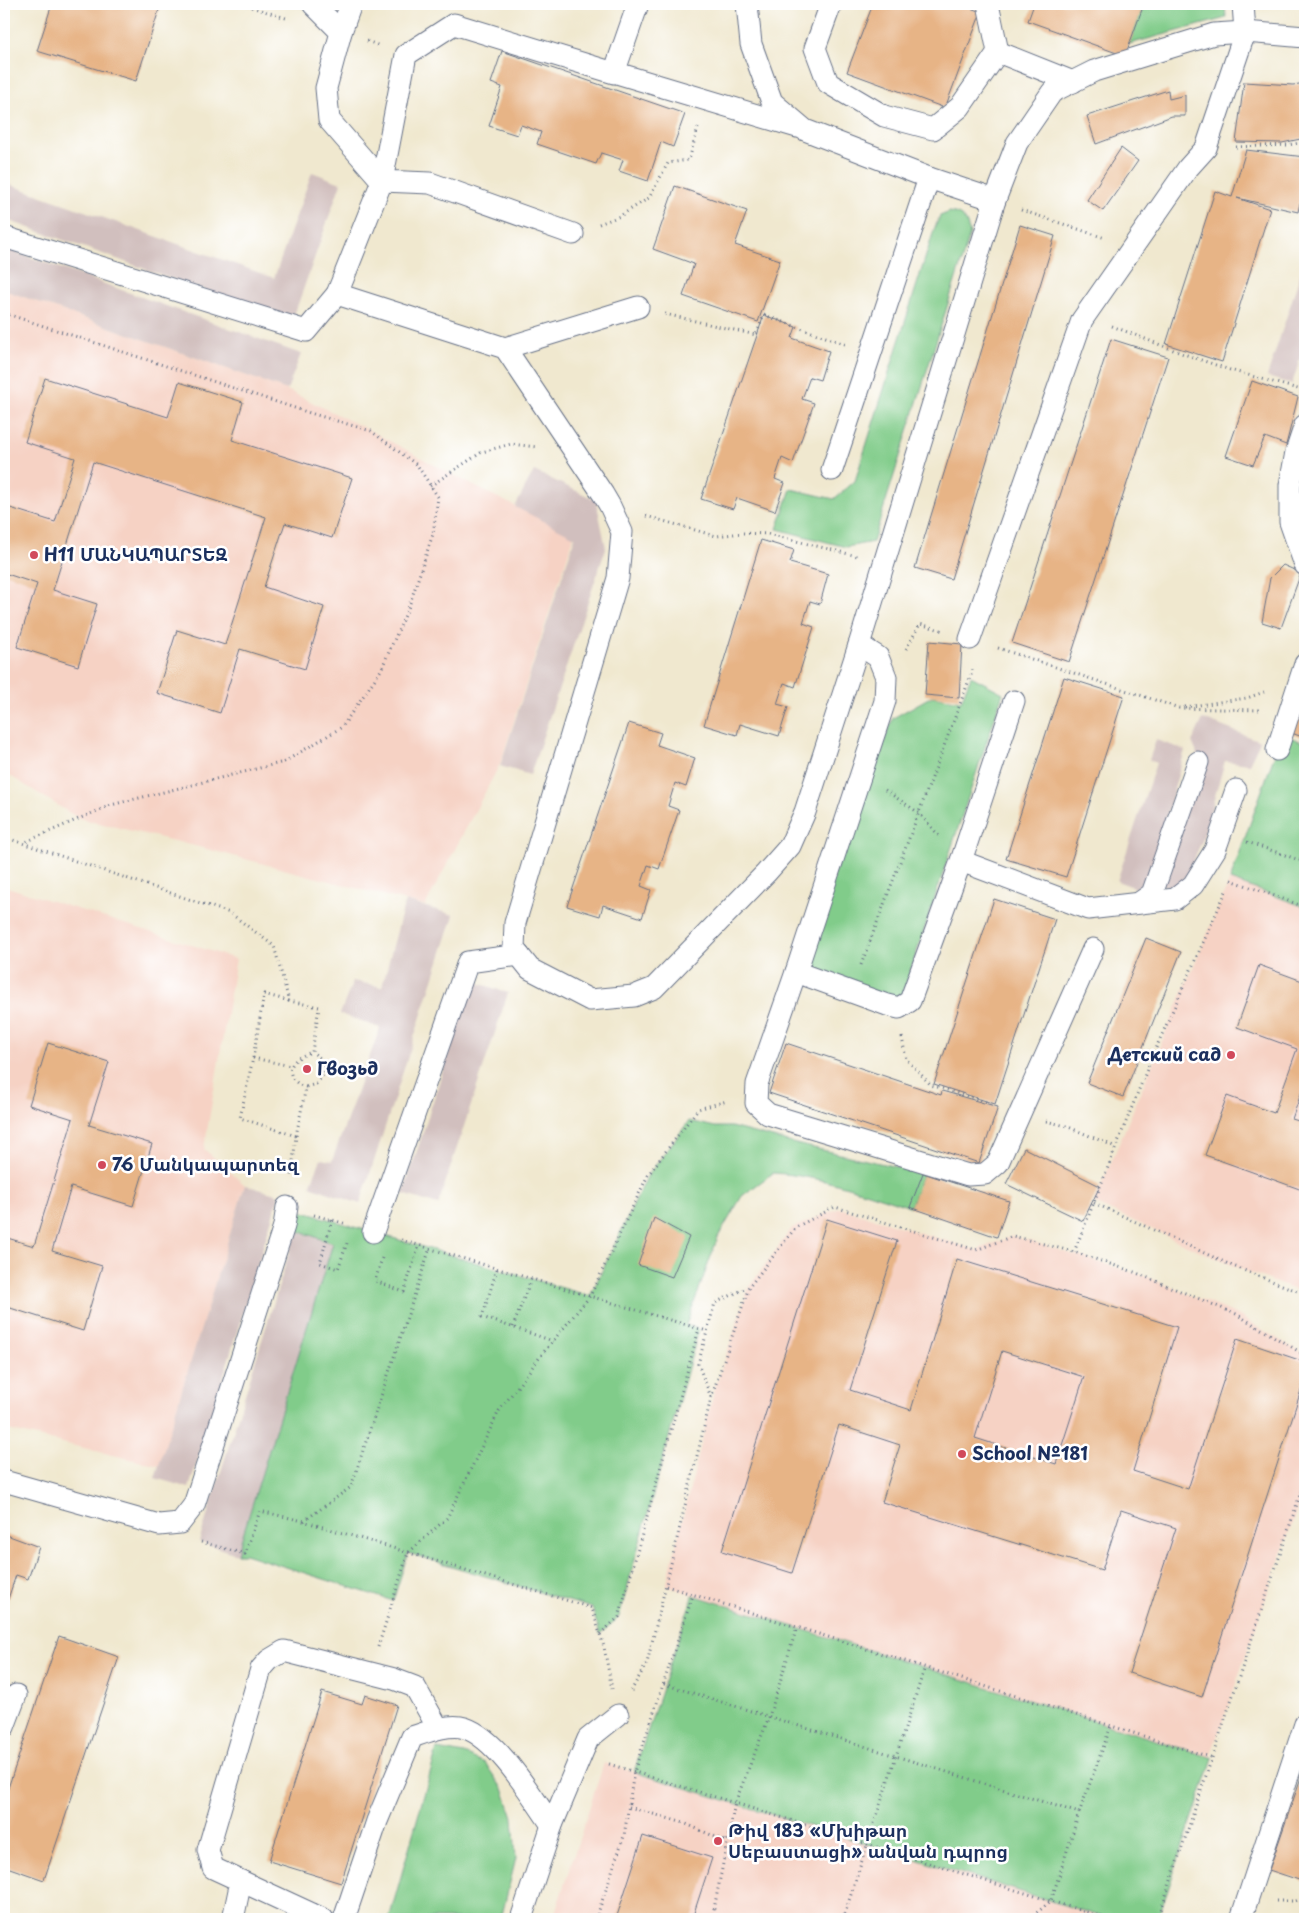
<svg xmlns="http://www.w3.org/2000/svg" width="1309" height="1923" viewBox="0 0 1309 1923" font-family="'Playpen Sans','Noto Sans Armenian',sans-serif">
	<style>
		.built { fill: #f6d2c4 }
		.industrial { fill: #d1bfbe }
		.green { fill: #81cc8a; stroke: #4e7e74 }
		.building { fill: #e7b486; fill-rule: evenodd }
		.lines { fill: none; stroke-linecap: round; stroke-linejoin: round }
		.lane-casing { stroke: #667086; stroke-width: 23 }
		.path { stroke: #667086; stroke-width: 3; stroke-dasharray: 1 4; stroke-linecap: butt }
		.lane { stroke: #fff; stroke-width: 21 }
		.poi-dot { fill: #d1495b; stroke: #fff; stroke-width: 2 }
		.labels { text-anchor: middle; stroke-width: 5; stroke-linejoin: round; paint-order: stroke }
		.poi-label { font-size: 18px; font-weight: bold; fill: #1b2f5e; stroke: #fff; text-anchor: start }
	</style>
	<rect width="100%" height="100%" fill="#fff"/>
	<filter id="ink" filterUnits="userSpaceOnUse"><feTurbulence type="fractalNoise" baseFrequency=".02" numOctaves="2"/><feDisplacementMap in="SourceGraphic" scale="10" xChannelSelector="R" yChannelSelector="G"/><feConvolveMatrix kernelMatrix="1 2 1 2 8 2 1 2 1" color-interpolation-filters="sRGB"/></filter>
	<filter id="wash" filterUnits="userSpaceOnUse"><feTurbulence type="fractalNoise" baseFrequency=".0096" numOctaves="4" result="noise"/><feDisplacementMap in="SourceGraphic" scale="20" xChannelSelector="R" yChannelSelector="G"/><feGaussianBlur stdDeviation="1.12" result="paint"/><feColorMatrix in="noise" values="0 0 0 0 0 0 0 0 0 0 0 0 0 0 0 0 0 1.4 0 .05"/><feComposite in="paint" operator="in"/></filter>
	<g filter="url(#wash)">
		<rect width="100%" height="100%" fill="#f0e8cf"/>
		<g class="built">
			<polygon points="4,290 287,390 371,431 474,486 574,535 500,764 425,906 191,845 78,818 4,772"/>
			<polygon points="1230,880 1305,907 1305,1294 1233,1266 1094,1203"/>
			<polygon points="4,886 236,959 204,1149 245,1185 159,1466 4,1429"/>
			<polygon points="840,1208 976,1250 1013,1236 1144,1276 1236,1314 1305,1355 1305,1487 1210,1757 666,1586 715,1388 749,1287 792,1228"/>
			<polygon points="604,1763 1110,1919 553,1919"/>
		</g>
		<g class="industrial">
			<polygon points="312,172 341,183 292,321 4,219 4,197 8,184 274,278"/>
			<polygon points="4,248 301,354 287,390 4,290"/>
			<polygon points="1305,260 1305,344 1292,384 1267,377"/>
			<polygon points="534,471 596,500 606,548 530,775 500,766 575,537 515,507"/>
			<polygon points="1203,719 1260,741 1249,764 1225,761 1202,841 1186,877 1178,887 1156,884 1152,894 1117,881 1156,763 1149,760 1156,740 1185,750 1155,857 1198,762 1196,751 1192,742"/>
			<polygon points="405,901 454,915 360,1204 310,1186 321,1159 332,1161 380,1028 340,1014 353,981 382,987"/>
			<polygon points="472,981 508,993 438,1205 403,1194"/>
			<polygon points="245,1185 279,1195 189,1488 155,1478"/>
			<polygon points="296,1231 333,1243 237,1554 199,1542"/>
		</g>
		<g class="green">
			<polygon points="1144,4 1225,4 1226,18 1129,44"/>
			<path d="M950,212C965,215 966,220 970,234L873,542L846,547L777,529L791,489L834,499L855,481L935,227L940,216Z"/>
			<polygon points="971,676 1003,693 898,1008 796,972 893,718 932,696 961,701"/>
			<polygon points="1282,734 1305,743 1305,907 1230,880"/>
			<path d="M689,1121L715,1127H731L796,1144L923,1173L910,1207C865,1192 820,1176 773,1173L742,1196L718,1237L686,1325L699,1329L619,1617L600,1634L592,1608L408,1553L393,1601L245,1554H237L333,1243L284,1226L287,1207L590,1296L648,1175Z"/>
			<polygon points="693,1595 1213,1758 1158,1919 1109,1919 634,1772"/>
			<polygon points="437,1749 464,1754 485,1763 504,1791 513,1818 516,1858 501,1919 389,1919"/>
		</g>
		<g id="blocks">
			<g class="building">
				<polygon points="52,4 161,4 136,81 37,51"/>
				<polygon points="873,4 960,4 981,12 945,108 847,72"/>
				<polygon points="1034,4 1144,4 1125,56 1028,21"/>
				<polygon points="502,51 685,114 673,147 661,142 648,181 619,171 623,160 601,153 596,164 537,144 541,132 521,125 517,135 489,126 502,87 491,83"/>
				<polygon points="1244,82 1293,85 1305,83 1305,138 1282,143 1236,142"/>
				<polygon points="1168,90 1169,99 1185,95 1185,116 1172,116 1096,144 1087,116"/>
				<polygon points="1121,148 1138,161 1103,211 1087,200"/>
				<polygon points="1246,150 1305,157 1305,204 1300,203 1298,212 1237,198 1270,209 1222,362 1166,344 1215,191 1232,197"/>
				<polygon points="675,186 747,211 735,245 780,260 758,322 683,296 694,264 653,249"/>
				<polygon points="1020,225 1055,236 951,579 915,568"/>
				<polygon points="764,315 796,327 792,338 829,351 820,380 810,377 802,399 814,403 793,463 782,458 775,479 785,483 775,511 737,498 733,509 701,499"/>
				<polygon points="1111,339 1168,357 1069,662 1012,643"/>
				<polygon points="45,378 168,417 179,382 243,402 232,440 352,478 332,538 285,523 264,587 324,607 305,669 240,649 220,713 157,693 177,630 225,645 266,517 93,462 53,590 97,604 78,666 17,647 37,584 4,573 4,506 55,522 75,458 25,442"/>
				<polygon points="1252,381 1298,397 1286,445 1265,437 1253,465 1226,456"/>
				<polygon points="1305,460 1305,502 1294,498"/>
				<polygon points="761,540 794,550 790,563 828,574 820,604 810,601 803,623 814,627 795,687 784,683 777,704 788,707 779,736 740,724 737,735 704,725"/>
				<polygon points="1283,565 1301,573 1281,628 1262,622 1270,578"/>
				<polygon points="929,641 962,644 959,698 925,695"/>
				<polygon points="1064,677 1124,696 1066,877 1006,859"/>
				<polygon points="1305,689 1305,738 1289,732"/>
				<polygon points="629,723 661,733 657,745 695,758 686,787 675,783 668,806 679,810 659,869 648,865 641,886 651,890 642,918 603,905 600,916 567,906"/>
				<polygon points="994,899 1055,919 995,1104 934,1084"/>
				<polygon points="1146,938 1181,952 1123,1097 1087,1083"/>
				<polygon points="1259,965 1305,982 1305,1082 1292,1119 1305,1123 1305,1191 1205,1155 1227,1096 1274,1113 1297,1049 1237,1027"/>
				<polygon points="48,1043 109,1062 89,1125 152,1144 133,1206 71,1187 52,1251 102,1266 83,1331 4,1306 4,1237 34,1246 73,1119 29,1105"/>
				<polygon points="786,1043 941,1095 942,1091 998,1107 979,1163 769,1093"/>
				<polygon points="1024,1148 1100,1186 1083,1221 1006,1184"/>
				<polygon points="923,1173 1009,1201 997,1237 910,1207"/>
				<polygon points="654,1218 689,1237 672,1277 638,1265"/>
				<path d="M827,1219L897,1241L850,1390L911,1410L957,1259L1177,1327L1133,1471L1188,1489L1237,1339L1305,1362V1378L1202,1697L1129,1673L1176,1528L1121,1510L1102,1570L882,1502L900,1445L839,1425L792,1573L722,1551ZM1002,1351L1084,1377L1056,1464L975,1438Z"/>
				<polygon points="4,1534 39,1547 28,1579 16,1575 4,1611"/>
				<polygon points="59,1636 119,1657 44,1880 4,1866 4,1800"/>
				<polygon points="322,1692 362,1704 365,1695 397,1705 341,1883 269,1861"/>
				<polygon points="1305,1766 1305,1882 1269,1870"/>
				<polygon points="643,1836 712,1858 692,1919 616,1919"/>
			</g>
		</g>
	</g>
	<g filter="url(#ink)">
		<use href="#blocks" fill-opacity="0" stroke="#667086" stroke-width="1"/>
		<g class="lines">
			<defs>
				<g id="lane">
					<polyline points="313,4 341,32 326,88 329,120 382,181 337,294 505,348 603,494 610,506 622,532 618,578 515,923 514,949 530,969 590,1000 634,996 654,988 766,873 790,846 805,812 859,645 995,200 1017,143 1052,92 1094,71 1214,34 1245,32 1305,37"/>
					<polyline points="747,4 751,44 772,102 805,130 929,178 995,200"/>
					<polyline points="831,4 815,48 828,83 884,116 933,129 960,107 998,52 1073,82"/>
					<polyline points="988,4 998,52"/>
					<polyline points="341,32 351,4"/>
					<polyline points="620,74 797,127"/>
					<polyline points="573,234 430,183 382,181 406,55 454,24 614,73 638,4"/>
					<polyline points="4,237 306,331 337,294"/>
					<polyline points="505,348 638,307"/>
					<polyline points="1305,425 1296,452 1290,485 1290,522 1305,565"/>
					<polyline points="832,470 929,178"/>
					<polyline points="970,639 1082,320 1188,168 1206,148 1245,32 1243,4"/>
					<polyline points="859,645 878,657 886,677 885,701 796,972 757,1084 756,1103 768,1114 968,1175 985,1174 998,1163 1093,949"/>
					<polyline points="1277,750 1305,664"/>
					<polyline points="961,861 1088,909 1175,899 1193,885 1215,850 1236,790"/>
					<polyline points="1139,903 1152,894 1198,762"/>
					<polyline points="796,972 887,1005 899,1008 910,1001 961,861 1014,701"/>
					<polyline points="373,1232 468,962 519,955"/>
					<polyline points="4,1481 159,1525 180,1523 194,1505 284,1226 287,1207"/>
					<polyline points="4,1727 16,1695"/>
					<polyline points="233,1919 241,1881"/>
					<polyline points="323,1919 213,1868 208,1850 261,1669 269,1660 284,1651 394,1679 415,1687 438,1728"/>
					<path d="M344,1919L377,1821L412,1737C427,1732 449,1723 465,1728C498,1739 532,1797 552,1825"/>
					<polyline points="521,1919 552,1825 588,1739 618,1715"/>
					<polyline points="1241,1919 1305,1724"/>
				</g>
			</defs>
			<use href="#lane" class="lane-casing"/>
			<g class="path">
				<polyline points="242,4 289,19"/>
				<polyline points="367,41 380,46"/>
				<polyline points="1236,147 1288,145 1305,142"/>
				<polyline points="1021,210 1105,238"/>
				<polyline points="599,224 620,216 649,198 668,163 689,160 698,128"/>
				<polyline points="4,313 310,413 371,431 417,465 438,497 433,534 409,606 381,670 342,727 284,762 111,805 23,843"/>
				<polyline points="665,314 756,335 764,315 845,344"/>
				<polyline points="1112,326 1181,353 1230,370 1305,391"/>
				<polyline points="430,486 482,452 511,444 537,447"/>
				<polyline points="646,516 716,536 743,533 768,534 857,556"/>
				<polyline points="1302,635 1305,629"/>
				<polyline points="998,648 1179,708 1259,710"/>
				<polyline points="906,649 920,624 944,631"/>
				<polyline points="1185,707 1247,698 1264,692"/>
				<polyline points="885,790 919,813 939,836"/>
				<polyline points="4,837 230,913 274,946 289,1001 319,1007 312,1052 320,1058 324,1074 316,1084 306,1087 296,1136 291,1179"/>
				<polyline points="1247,842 1305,862"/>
				<polyline points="1231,880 1305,907"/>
				<polyline points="861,965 974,667"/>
				<polyline points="289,1001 264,994 253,1058 240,1118 296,1136"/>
				<polyline points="902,1037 906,1059 931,1085 993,1104"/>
				<polyline points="253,1058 291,1066"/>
				<path d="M306,1087C295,1085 285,1073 294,1062C298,1057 306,1054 312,1052"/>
				<polyline points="1046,1121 1066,1126 1116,1147"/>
				<polyline points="1094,1203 1233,1266 1305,1294"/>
				<polyline points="314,1215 347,1224"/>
				<polyline points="332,1220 320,1263 338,1269 347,1243"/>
				<polyline points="401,1240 707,1331"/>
				<polyline points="1074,1252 1152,1057 1227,889"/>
				<polyline points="382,1258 375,1281 404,1292 419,1245"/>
				<polyline points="497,1269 482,1317 553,1341"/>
				<polyline points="513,1327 531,1279"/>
				<polyline points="711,1397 698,1364 715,1303 749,1287"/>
				<polyline points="304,1521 351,1487 430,1248"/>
				<polyline points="201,1542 245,1554 260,1511 303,1521 592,1608 604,1647 612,1689"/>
				<polyline points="666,1586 1213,1758"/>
				<polyline points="600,1634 619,1617 699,1329"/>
				<polyline points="378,1647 408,1553 447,1518 499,1411 543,1353 590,1296 648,1175 698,1109 727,1101"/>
				<polyline points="664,1684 1079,1813 1111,1726"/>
				<polyline points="631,1691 647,1663 711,1398 749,1287 796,1227 835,1207 976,1250 1013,1236 1074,1252 1134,1272 1236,1314 1305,1355"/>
				<polyline points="609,1764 1109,1919"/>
				<polyline points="629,1807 684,1823 727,1842"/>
				<polyline points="1276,1901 1296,1901 1305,1898"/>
				<polyline points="596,1919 624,1836 634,1772 693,1595"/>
				<polyline points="712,1919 735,1803 769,1717 797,1627"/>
				<polyline points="843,1919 925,1667"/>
				<polyline points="1029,1919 1051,1901 1079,1813"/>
				<polyline points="1158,1919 1305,1480"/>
			</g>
			<use href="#lane" class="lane"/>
		</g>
	</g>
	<g class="poi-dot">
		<circle cx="34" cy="555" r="5"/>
		<circle cx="1231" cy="1055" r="5"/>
		<circle cx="307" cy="1069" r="5"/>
		<circle cx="102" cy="1165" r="5"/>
		<circle cx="962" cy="1454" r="5"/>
		<circle cx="718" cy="1841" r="5"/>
	</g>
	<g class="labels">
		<g class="poi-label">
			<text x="44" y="561">H11 ՄԱՆԿԱՊԱՐՏԵԶ</text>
			<text x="1221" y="1061" text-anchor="end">Детский сад</text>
			<text x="317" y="1075">Гвозьд</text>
			<text x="112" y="1171">76 Մանկապարտեզ</text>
			<text x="972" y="1460">School №181</text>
			<text x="728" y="1837">Թիվ 183 «Մխիթար<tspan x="728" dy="21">Սեբաստացի» անվան դպրոց</tspan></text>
		</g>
	</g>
	<rect width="1309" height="1923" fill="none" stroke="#fff" stroke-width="20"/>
</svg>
